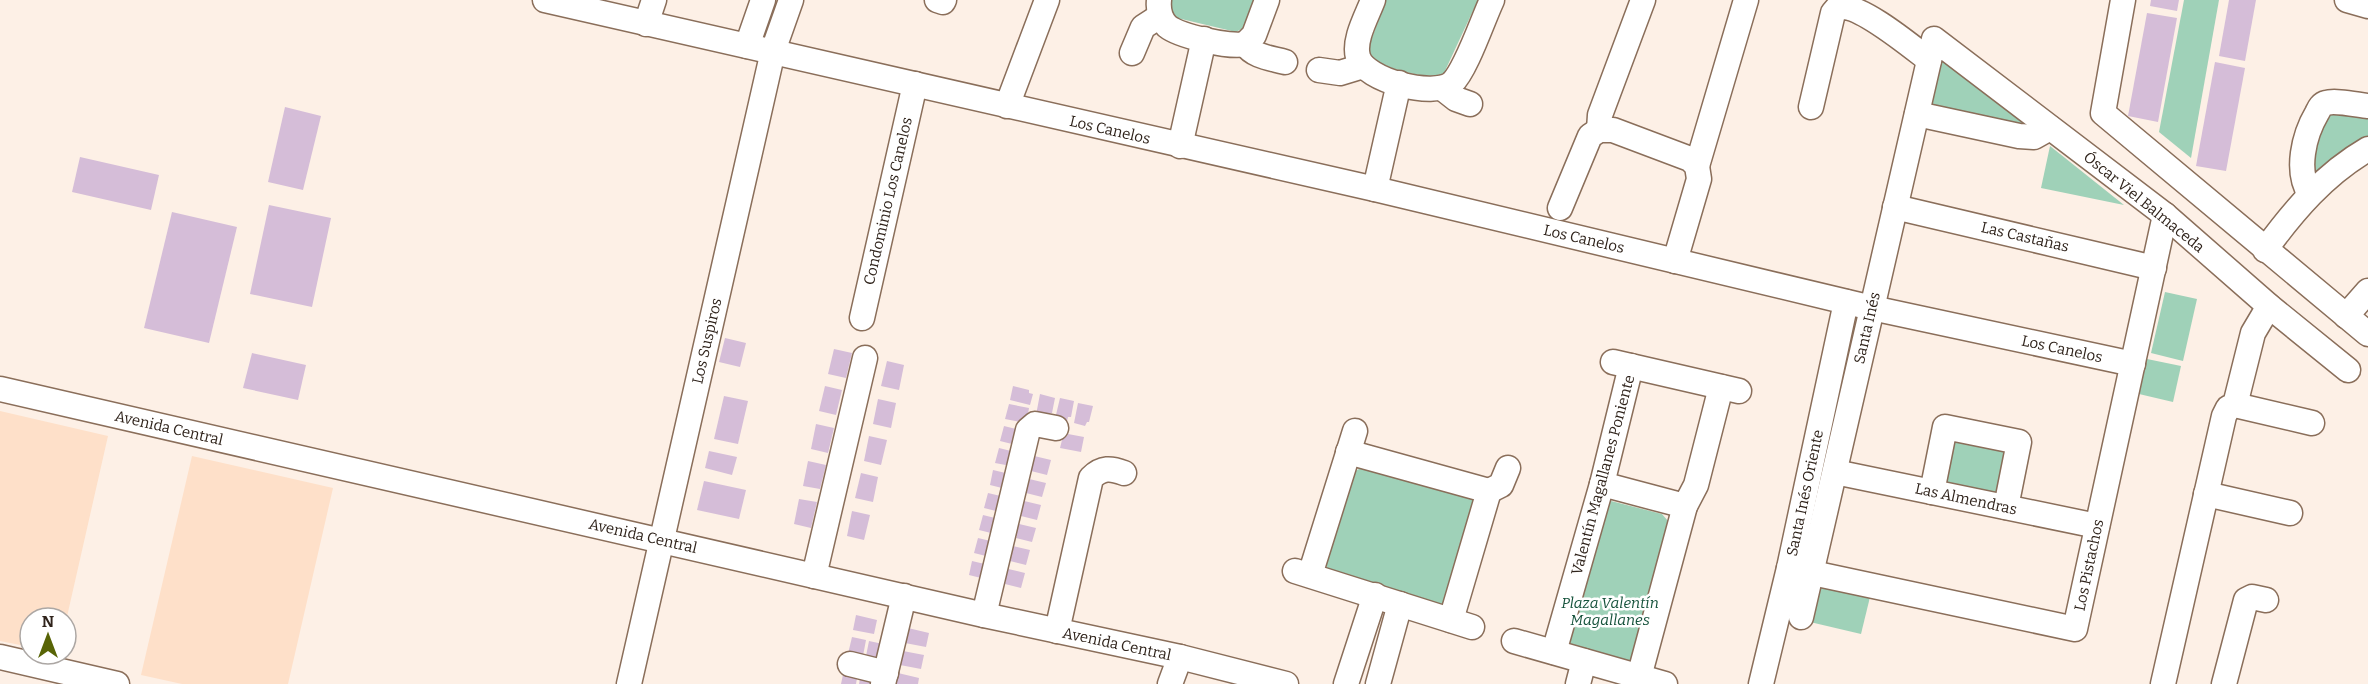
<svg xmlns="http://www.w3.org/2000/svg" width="2368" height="684" viewBox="0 0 2368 684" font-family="Bitter,serif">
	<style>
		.built { fill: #fee0c9 }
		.green { fill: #9fd1b8 }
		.building { fill: #d5bdd8 }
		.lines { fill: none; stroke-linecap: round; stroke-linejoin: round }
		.minor-casing { stroke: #8a6e5a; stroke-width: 27 }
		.minor { stroke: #fff; stroke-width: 24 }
		.labels { text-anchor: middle; stroke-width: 5; stroke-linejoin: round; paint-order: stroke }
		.street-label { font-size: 15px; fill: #2f231b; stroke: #fff }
		.park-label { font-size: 15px; font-style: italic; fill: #15523b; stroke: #fff }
	</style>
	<rect width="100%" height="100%" fill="#fdf0e6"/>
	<g class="built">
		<polygon points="0,411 108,436 66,621 66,618 30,618 30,647 0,641"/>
		<polygon points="192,456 333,488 288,684 182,684 141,675"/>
	</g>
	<g class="green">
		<polygon points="1172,0 1255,0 1245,27 1236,32 1173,17 1170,6"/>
		<path d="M1386,0H1478L1444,73C1428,82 1385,67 1370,58L1369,46Z"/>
		<polygon points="2184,0 2219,0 2191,158 2159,132"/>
		<polygon points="1948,60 2031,128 1924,108 1934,61"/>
		<polygon points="2323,109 2368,115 2368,142 2318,174 2315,173 2309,167"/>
		<polygon points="2050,146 2124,205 2041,188"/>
		<polygon points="2165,292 2197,299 2183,361 2151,353"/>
		<polygon points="2147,359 2181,366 2173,402 2139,394"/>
		<polygon points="1952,434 2010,445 2000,496 1941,483"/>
		<polygon points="1362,467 1470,496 1476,501 1443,605 1432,605 1329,572 1324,560 1351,474"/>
		<polygon points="1611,501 1662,514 1668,521 1669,532 1636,658 1627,661 1570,646 1565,637 1602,507"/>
		<polygon points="1818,585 1870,597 1861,634 1810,622"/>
	</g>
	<g class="building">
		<polygon points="2151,0 2179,0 2177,11 2150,6"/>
		<polygon points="2229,0 2256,0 2245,61 2219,56"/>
		<polygon points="2147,13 2177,18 2158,122 2128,116"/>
		<polygon points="2215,62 2245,68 2226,171 2196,166"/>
		<polygon points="285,107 321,116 303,190 268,182"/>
		<polygon points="80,157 159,175 151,210 72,192"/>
		<polygon points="269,205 331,218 312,307 250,294"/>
		<polygon points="172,212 237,227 209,343 144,328"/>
		<polygon points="725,338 746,343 740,367 719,362"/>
		<polygon points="834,349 852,353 846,378 828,374"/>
		<polygon points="252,353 306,365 298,400 243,388"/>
		<polygon points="887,361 904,365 899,390 881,386"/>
		<polygon points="825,386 842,390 836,415 819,411"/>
		<polygon points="1013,386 1029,390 1029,393 1033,394 1030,405 1010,400"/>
		<polygon points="1040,394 1055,398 1052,413 1049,413 1048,417 1036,415"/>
		<polygon points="724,396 748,401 738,444 714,439"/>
		<polygon points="1060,398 1074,401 1071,417 1068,417 1067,421 1055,419"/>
		<polygon points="878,399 896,403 891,428 873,424"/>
		<polygon points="1078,403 1093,406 1089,422 1087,422 1085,426 1074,423"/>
		<polygon points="1009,404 1029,408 1027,420 1022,419 1021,422 1005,419"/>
		<polygon points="816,424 834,428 828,453 811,449"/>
		<polygon points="1004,426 1024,431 1016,445 1000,441"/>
		<polygon points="1068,434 1084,437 1081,452 1060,448 1063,436 1067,436"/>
		<polygon points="869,436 887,440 881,465 864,461"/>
		<polygon points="999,448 1019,453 1011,466 995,463"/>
		<polygon points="709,451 737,457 732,475 705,468"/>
		<polygon points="1030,455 1051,460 1047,475 1031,471 1032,468 1027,467"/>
		<polygon points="808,461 826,465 820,489 803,486"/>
		<polygon points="993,470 1014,475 1006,489 990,485"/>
		<polygon points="861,473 878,477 873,502 855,498"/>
		<polygon points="1025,478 1046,483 1042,497 1026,493 1027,490 1022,489"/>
		<polygon points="704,481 746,490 739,519 697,510"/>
		<polygon points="988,493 1009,498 1000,512 984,508"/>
		<polygon points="799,499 817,502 811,528 794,524"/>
		<polygon points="1020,500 1041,505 1037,520 1021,516 1022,513 1017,512"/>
		<polygon points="852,511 870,515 864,540 847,536"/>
		<polygon points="983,515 1003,520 995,534 979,530"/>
		<polygon points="1015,523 1036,528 1032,542 1016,538 1017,536 1012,535"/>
		<polygon points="978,538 999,543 990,557 974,553"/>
		<polygon points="1009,545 1030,550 1026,565 1010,561 1011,558 1006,557"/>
		<polygon points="972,561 993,566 985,579 969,575"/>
		<polygon points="1004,568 1025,573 1021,588 1005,584 1006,581 1001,580"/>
		<polygon points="856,615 877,620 874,634 853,630"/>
		<polygon points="908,628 929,633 926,647 905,643"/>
		<polygon points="852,637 866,640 862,661 847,658"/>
		<polygon points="869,641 883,644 879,665 865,661"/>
		<polygon points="903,651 924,655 921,669 900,665"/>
		<polygon points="844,670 858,672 856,684 841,684"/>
		<polygon points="861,673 876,676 874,684 859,684"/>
		<polygon points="898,673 919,678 918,684 896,684"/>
	</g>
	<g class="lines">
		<defs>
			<g id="minor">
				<polyline points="545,0 1375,189 1872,308 2133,364"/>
				<polyline points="937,0 943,2 944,0"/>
				<path d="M1159,0C1158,10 1160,19 1167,26C1179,36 1231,48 1245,44"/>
				<path d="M1373,0C1367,16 1353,40 1358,57C1365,81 1434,98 1452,83C1466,70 1483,19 1492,0"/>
				<polyline points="2123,0 2103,113 2368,334"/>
				<polyline points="2347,0 2368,6"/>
				<polyline points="646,24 654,0"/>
				<polyline points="1245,44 1254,35 1267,0"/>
				<path d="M1245,44C1254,57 1271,58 1285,62"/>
				<polyline points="747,46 763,0"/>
				<polyline points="1132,53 1143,27 1160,16"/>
				<polyline points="1319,70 1340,73 1363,66"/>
				<polyline points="1442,88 1456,99 1470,104"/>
				<polyline points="1007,106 1047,0"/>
				<path d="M1811,107L1833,13L1838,7C1859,3 1912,47 1929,60"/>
				<polyline points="1917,114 2019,136 2034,137 2050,128"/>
				<polyline points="1599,130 1600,115 1643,0"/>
				<polyline points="1180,146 1204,39"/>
				<polyline points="1697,166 1746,0"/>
				<polyline points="1375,189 1399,83"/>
				<path d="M2310,194C2295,171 2304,135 2317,113C2319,109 2321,104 2326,103C2335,100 2358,105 2368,106"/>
				<polyline points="1895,207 2154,268"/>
				<polyline points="1560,208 1590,136 1599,130 1613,130 1690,159 1697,166 1699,179 1675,261"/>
				<path d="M2265,250C2294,210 2325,174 2368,149"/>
				<polyline points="2346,316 2368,291"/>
				<polyline points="862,318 915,84"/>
				<polyline points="1613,362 1739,391"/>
				<polyline points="0,389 984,615 1180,657 1286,684"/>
				<polyline points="2235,405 2312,423"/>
				<polyline points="1348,452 1489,491"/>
				<polyline points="1835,472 2097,526"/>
				<polyline points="1602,484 1685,506"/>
				<polyline points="1489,491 1501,485 1508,468"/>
				<polyline points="1932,492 1945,427 2019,442 2006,507"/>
				<polyline points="2206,494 2290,513"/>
				<polyline points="1789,568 2075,629 2165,215"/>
				<polyline points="1295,571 1472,627"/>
				<polyline points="1310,575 1355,431"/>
				<polyline points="814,576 865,358"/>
				<polyline points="984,615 1028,430 1035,424 1056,428"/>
				<polyline points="1801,617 1934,39 2165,215 2269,306 2348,370"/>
				<polyline points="1451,620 1489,491"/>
				<path d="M1057,631L1091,478C1102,467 1111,468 1124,473"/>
				<polyline points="1514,641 1665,684"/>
				<polyline points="1554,652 1602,484 1631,366"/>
				<polyline points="0,657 117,684"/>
				<polyline points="850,664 886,673"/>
				<polyline points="1639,677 1685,506 1696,485 1721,387"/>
				<polyline points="629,684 773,51 791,0"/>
				<polyline points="883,684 904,596"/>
				<polyline points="1170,684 1180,657"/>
				<polyline points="1346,684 1375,595"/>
				<polyline points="1378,684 1400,604"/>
				<polyline points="1578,684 1584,661"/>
				<polyline points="1761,684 1789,568 1846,302"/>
				<polyline points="2163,684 2224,416 2228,408 2235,405 2253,333 2269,306"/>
				<polyline points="2224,684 2246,600 2252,597 2266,600"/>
			</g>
		</defs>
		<use href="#minor" class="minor-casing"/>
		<use href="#minor" class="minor"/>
	</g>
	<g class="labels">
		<g class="street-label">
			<text transform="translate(1110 130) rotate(13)" y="5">Los Canelos</text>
			<text transform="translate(888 201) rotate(-77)" y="5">Condominio Los Canelos</text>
			<text transform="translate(2144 202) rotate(39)" y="5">Óscar Viel Balmaceda</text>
			<text transform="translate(2025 237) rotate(13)" y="5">Las Castañas</text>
			<text transform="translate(1584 239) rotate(13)" y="5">Los Canelos</text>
			<text transform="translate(1867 328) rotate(-77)" y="5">Santa Inés</text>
			<text transform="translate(707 341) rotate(-77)" y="5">Los Suspiros</text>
			<text transform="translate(2062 349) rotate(12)" y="5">Los Canelos</text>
			<text transform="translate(169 428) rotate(13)" y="5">Avenida Central</text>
			<text transform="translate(1603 475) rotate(-75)" y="5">Valentín Magallanes Poniente</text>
			<text transform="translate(1805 493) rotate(-78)" y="5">Santa Inés Oriente</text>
			<text transform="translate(1966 499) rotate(12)" y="5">Las Almendras</text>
			<text transform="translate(643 536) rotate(13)" y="5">Avenida Central</text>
			<text transform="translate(2089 565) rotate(-78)" y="5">Los Pistachos</text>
			<text transform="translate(1117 644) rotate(12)" y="5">Avenida Central</text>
		</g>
		<g class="park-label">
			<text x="1610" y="608">Plaza Valentín<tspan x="1610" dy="17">Magallanes</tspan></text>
		</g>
	</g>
	<g transform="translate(48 636)"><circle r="28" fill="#ffffff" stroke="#aca7a4" stroke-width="1.5"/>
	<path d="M0-4.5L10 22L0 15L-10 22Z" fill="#586406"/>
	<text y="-9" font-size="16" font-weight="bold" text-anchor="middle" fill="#2f231b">N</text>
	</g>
</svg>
